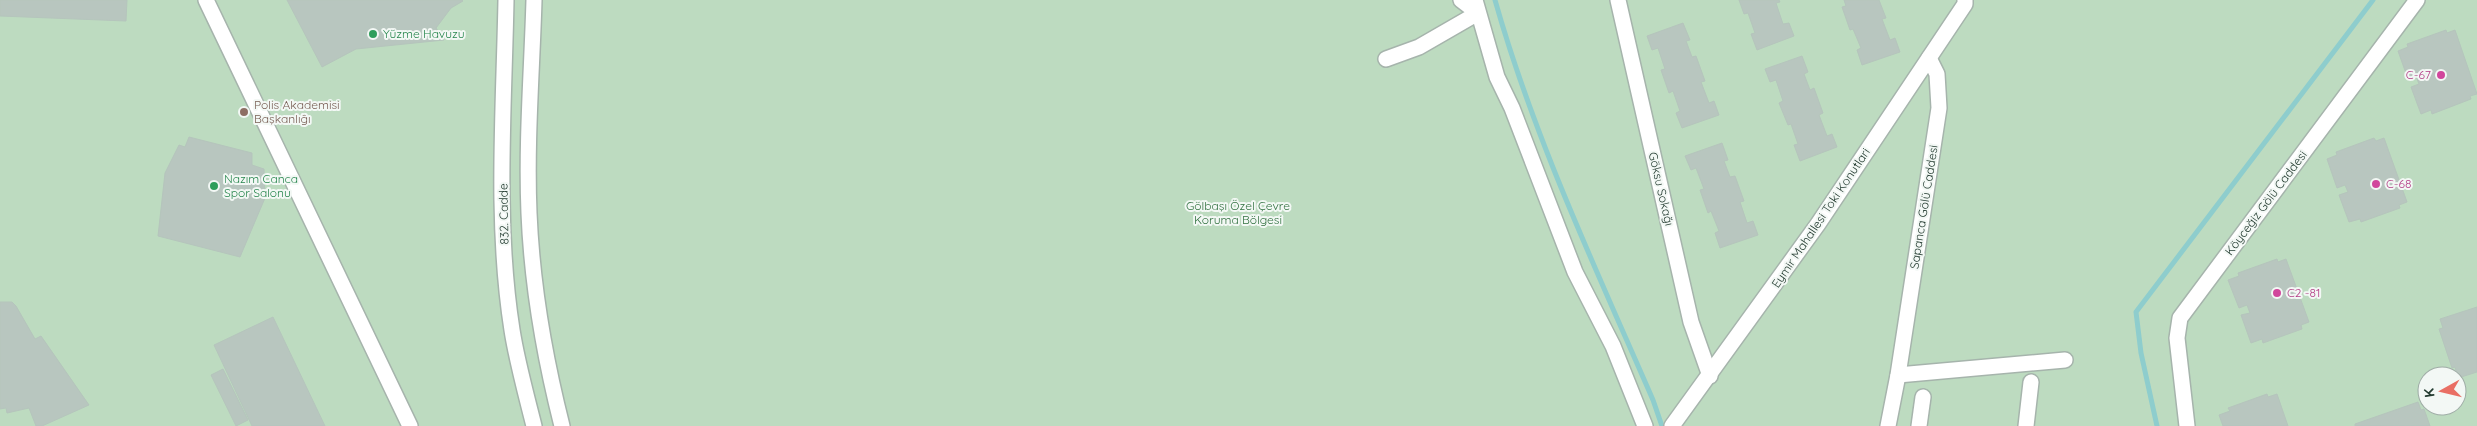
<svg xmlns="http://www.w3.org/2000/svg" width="2477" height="426" viewBox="0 0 2477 426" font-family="Quicksand,sans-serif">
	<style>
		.green { fill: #bddbc0; fill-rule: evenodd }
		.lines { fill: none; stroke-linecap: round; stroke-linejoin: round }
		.stream { stroke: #8ecdcd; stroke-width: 5 }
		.building { fill: #b8c6bf; stroke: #b5c5bc }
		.minor-casing { stroke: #a6b4ac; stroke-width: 18 }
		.tertiary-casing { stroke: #a6b4ac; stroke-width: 18 }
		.minor { stroke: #fff; stroke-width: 15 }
		.tertiary { stroke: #fff; stroke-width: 15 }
		.leisure-dot { fill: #2e9e5b; stroke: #f3f8f5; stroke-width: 2 }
		.hotel-dot { fill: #d1479c; stroke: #f3f8f5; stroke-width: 2 }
		.education-dot { fill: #8d6e63; stroke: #f3f8f5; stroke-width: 2 }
		.labels { text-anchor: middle; stroke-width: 4; stroke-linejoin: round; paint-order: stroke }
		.leisure-label { font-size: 12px; fill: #27864d; stroke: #f3f8f5; text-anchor: start }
		.hotel-label { font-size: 12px; fill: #b23c85; stroke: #f3f8f5; text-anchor: start }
		.education-label { font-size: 12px; fill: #785e54; stroke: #f3f8f5; text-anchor: start }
		.street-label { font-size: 12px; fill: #243c31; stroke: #f3f8f5 }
		.park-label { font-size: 12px; fill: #30703f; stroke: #f3f8f5 }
	</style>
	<rect width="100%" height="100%" fill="#e3ece6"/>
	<path class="green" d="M0,0H2477V426H0ZM2427,376H2457V406H2427Z"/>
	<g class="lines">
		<g class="stream">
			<path d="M1495,0C1534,138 1596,269 1653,400L1662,426"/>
			<polyline points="2157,426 2141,353 2136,312 2373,0"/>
		</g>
	</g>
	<g class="building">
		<polygon points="0,0 127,0 126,21 0,16"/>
		<polygon points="287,0 462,0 463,1 451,8 436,28 444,40 356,49 322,67"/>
		<polygon points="1739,0 1779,0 1780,2 1776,3 1783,24 1789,23 1794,36 1757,50 1751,34 1755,33 1748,13 1744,14"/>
		<polygon points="1844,0 1879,0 1886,18 1882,19 1890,40 1895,38 1900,52 1862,65 1857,50 1861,48 1853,29 1850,30 1842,7 1846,6"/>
		<polygon points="1683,23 1690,40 1686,41 1692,57 1696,56 1705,81 1701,82 1709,103 1714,101 1719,115 1682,128 1676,113 1680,111 1673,91 1669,93 1661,70 1665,69 1658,48 1652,50 1647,36"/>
		<polygon points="2446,30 2447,33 2455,30 2477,94 2470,96 2471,99 2432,114 2431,110 2421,114 2411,87 2419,84 2416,76 2408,79 2398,51 2408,47 2407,44"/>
		<polygon points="1802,56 1808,72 1804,74 1810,90 1814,88 1823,113 1819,115 1827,136 1832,134 1837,147 1800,161 1794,145 1798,144 1791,124 1788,125 1779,103 1783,101 1776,80 1770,82 1765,69"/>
		<polygon points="189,137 252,153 252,165 264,169 265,198 240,257 158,236 165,173 179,145 185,147"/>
		<polygon points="2374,138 2376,141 2384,138 2407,202 2399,205 2400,208 2361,222 2360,219 2349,222 2339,195 2348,192 2345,185 2337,188 2327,159 2337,155 2336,152"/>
		<polygon points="1722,143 1728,160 1724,161 1730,177 1735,176 1744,201 1740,202 1747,223 1753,221 1758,235 1720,248 1715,233 1719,231 1711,211 1708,213 1700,190 1704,189 1696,168 1691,170 1685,156"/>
		<polygon points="2277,259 2278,262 2286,259 2309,322 2301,325 2302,329 2263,343 2262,339 2251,343 2241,315 2250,313 2247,305 2239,308 2228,280 2239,276 2238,273"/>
		<polygon points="0,302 12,302 16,306 35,339 41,336 89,405 42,426 36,426 29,408 7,413 6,408 0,409"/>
		<polygon points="2477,307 2477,372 2458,378 2455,367 2452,368 2439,329 2443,328 2440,319"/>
		<polygon points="273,317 325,426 252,426 214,345"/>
		<polygon points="223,369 248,420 236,426 211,375"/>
		<polygon points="2267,394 2268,397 2277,394 2288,426 2223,426 2219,415 2230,411 2228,408"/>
		<polygon points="2418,402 2421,410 2424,409 2430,426 2355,426 2355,424"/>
	</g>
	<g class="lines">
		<defs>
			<g id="minor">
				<polyline points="206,0 410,426"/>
				<polyline points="1475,0 1497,77 1512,108 1575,272 1613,346 1645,426"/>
				<polyline points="1618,0 1691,322 1710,376"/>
				<polyline points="1386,59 1419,47 1478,13 1461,0"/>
				<polyline points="1898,375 2065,360"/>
				<polyline points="1919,426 1923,397"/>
				<polyline points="2026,426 2031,382"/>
			</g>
			<g id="tertiary">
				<path d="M506,0C504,109 495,222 512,330C517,362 526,394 534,426"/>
				<path d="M534,0C532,70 526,142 529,213C532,286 544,355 562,426"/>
				<polyline points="1672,426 1818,224 1965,4 1965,0"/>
				<polyline points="1888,426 1898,375 1939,108 1937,74 1929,58"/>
				<polyline points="2187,426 2177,338 2180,318 2417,0"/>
			</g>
		</defs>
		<use href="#minor" class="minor-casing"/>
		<use href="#tertiary" class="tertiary-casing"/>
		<use href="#minor" class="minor"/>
		<use href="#tertiary" class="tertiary"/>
	</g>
	<g class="leisure-dot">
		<circle cx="373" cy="34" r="5"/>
		<circle cx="214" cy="186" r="5"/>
	</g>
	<g class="hotel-dot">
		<circle cx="2441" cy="75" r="5"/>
		<circle cx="2376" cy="184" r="5"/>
		<circle cx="2277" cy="293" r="5"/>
	</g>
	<circle class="education-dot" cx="244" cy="112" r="5"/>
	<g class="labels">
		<g class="leisure-label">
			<text x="383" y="38">Yüzme Havuzu</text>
			<text x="224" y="183">Nazım Canca<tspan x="224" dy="14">Spor Salonu</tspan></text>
		</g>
		<g class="hotel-label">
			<text x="2431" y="79" text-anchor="end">C-67</text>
			<text x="2386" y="188">C-68</text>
			<text x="2287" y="297">C2 -81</text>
		</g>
		<g class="education-label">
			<text x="254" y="109">Polis Akademisi<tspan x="254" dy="14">Başkanlığı</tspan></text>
		</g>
		<g class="street-label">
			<text transform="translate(1661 189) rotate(77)" y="4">Göksu Sokağı</text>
			<text transform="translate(2266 203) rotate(-53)" y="4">Köyceğiz Gölü Caddesi</text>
			<text transform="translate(1924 207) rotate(-81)" y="4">Sapanca Gölü Caddesi</text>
			<text transform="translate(504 214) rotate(-91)" y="4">832. Cadde</text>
			<text transform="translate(1821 218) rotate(-56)" y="4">Eymir Mahallesi Toki Konutlari</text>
		</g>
		<g class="park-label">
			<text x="1238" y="210">Gölbaşı Özel Çevre<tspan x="1238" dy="14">Koruma Bölgesi</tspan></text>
		</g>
	</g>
	<g transform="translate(2442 391) rotate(262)"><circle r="24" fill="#f3f8f5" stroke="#a0ada7"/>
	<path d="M0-4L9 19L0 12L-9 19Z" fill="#e96f64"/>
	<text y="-8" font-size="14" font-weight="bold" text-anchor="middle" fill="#243c31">K</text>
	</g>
</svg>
